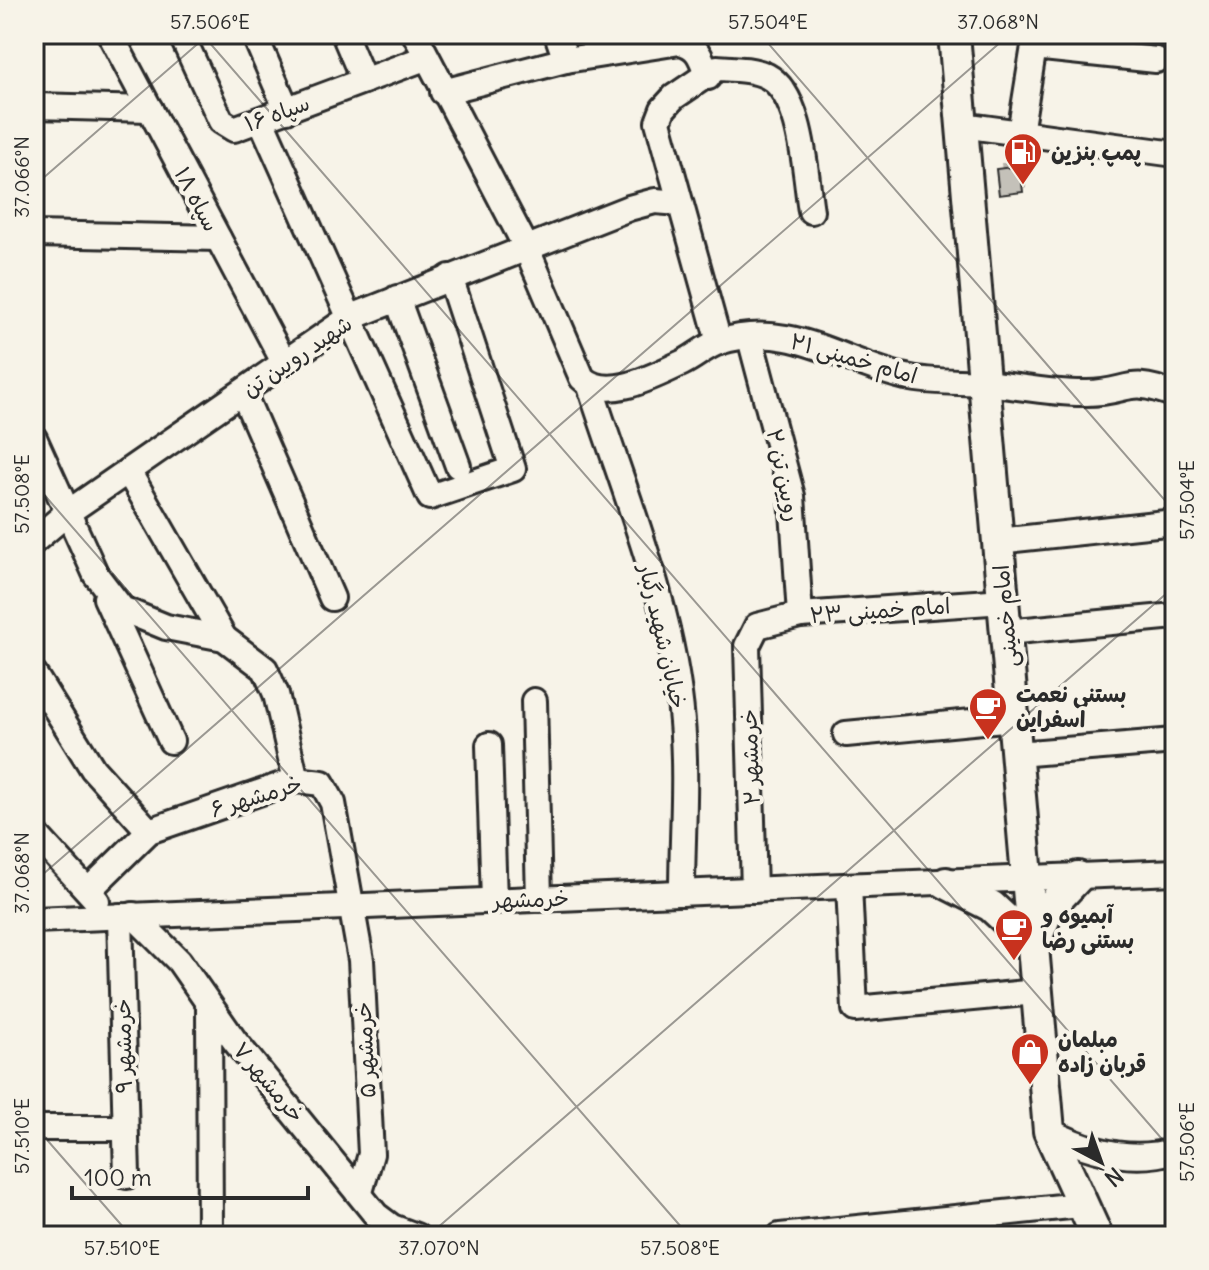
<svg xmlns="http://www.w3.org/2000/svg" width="1209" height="1270" viewBox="0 0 1209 1270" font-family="Delius,'Playpen Sans Arabic',sans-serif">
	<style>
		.building { fill: #c4c1b9; stroke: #2b2b2b; stroke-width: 2; filter: url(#shadow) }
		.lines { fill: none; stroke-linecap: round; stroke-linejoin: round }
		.minor-casing { stroke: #2b2b2b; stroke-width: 30 }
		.major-casing { stroke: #2b2b2b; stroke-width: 36 }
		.minor { stroke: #f7f3e8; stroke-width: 24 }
		.major { stroke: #f7f3e8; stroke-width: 30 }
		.ticks { fill: none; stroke: #2b2b2b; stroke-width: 2; stroke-opacity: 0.45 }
		.labels { text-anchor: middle; stroke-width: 8; stroke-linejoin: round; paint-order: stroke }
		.street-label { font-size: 22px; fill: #2b2b2b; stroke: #f7f3e8 }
		.poi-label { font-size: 22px; font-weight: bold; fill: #2b2b2b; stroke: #f7f3e8; text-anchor: start }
		.neatline { fill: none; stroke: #2b2b2b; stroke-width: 3 }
		.ticks-label { font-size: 20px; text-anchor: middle; fill: #2b2b2b }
	</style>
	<defs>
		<filter id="shadow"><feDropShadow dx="6" dy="-6" stdDeviation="0" flood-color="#0004"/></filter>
	</defs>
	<rect width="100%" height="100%" fill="#f7f3e8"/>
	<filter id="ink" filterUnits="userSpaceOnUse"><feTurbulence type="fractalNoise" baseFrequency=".0125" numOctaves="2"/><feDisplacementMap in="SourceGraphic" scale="16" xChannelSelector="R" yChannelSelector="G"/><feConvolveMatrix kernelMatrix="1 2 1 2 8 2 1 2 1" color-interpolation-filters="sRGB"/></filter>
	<g filter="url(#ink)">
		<polygon class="building" points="1020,166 1023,192 999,195 996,169"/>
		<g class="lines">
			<defs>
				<g id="minor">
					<polyline points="110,34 285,364"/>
					<polyline points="181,34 221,121 234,129 425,58"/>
					<polyline points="254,34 287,110"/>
					<polyline points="344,34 364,81"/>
					<path d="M415,34L526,247L582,378C607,402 654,376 682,363C695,357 706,346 719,342C791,319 841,363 906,377C931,383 959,381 985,383C1018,386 1054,394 1087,393C1130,393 1126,375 1175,395"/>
					<polyline points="557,34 566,60"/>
					<polyline points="1034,47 1156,60"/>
					<path d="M443,92L566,60L680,42C699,46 702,60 708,77"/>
					<polyline points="34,106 150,109"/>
					<polyline points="261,120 430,497 513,469 450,277"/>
					<polyline points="962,125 1175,154"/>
					<polyline points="1020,133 1036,34"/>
					<polyline points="34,234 218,238"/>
					<polyline points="397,298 458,466"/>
					<polyline points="750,338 792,496 800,615"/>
					<path d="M719,342L658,122L663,109L674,97L717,68C734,69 753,69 767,76C803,95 805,175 811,211"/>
					<path d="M590,386C625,495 673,607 682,722C687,778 682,837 682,893"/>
					<polyline points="243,393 332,598"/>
					<polyline points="34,438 96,575 122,609 166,627 224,638 265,669 276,694 296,780"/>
					<polyline points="128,471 224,638"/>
					<polyline points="34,541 67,513 349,318 629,208 655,201 680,203"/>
					<polyline points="998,541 1175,522"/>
					<polyline points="106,598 171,741"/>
					<polyline points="1006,632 1175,616"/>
					<polyline points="34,674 93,769 149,831"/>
					<polyline points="534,701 539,899"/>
					<polyline points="846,734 1014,718"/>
					<polyline points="489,745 494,901"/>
					<polyline points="1017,754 1175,741"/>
					<polyline points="34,832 97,901"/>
					<polyline points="849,886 855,1009 1037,992"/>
					<polyline points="89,890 149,831 296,780 322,783 333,803 361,960 371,1154 360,1192"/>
					<polyline points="754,890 747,646 757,626 800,615 1004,601"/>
					<polyline points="133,915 179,961 234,1040 376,1215 392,1227 416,1236"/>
					<polyline points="120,916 127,1176"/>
					<polyline points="34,920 1175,872"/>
					<polyline points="209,1008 210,1236"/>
					<polyline points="34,1128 125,1128"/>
					<path d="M1049,1131C1088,1151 1132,1164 1175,1150"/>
					<polyline points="780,1236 1080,1205"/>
				</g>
				<g id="major">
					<polyline points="954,34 1049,1131 1097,1236"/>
					<polyline points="946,883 991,906 1033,945 1049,908 1078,877"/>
				</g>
			</defs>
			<use href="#minor" class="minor-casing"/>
			<use href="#major" class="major-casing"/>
			<use href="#minor" class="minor"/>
			<use href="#major" class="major"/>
		</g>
	</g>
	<path class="ticks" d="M202,34L1175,1154M760,34L1175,512M34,186L209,34M34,483L689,1236M34,882L1010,34M34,1125L131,1236M428,1236L1175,586"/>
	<defs>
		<symbol id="fuel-pin" viewBox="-11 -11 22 30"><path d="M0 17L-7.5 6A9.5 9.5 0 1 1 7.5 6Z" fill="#c8321e" stroke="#f7f3e8"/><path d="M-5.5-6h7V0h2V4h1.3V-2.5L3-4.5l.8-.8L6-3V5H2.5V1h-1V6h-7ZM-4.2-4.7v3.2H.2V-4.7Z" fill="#fff"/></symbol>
		<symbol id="cafe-pin" viewBox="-11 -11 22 30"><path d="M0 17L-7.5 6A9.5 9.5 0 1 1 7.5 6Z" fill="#c8321e" stroke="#f7f3e8"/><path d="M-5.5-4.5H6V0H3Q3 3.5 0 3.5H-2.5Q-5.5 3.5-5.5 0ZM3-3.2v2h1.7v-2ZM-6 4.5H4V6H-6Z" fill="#fff"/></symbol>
		<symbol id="shop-pin" viewBox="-11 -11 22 30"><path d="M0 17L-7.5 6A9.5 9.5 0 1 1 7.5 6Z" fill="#c8321e" stroke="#f7f3e8"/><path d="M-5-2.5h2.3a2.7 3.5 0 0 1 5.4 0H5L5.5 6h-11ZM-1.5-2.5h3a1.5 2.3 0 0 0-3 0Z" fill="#fff"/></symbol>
	</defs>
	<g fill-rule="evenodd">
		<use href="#fuel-pin" x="1001" y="130" width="44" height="60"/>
		<use href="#cafe-pin" x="966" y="685" width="44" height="60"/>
		<use href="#cafe-pin" x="992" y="906" width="44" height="60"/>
		<use href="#shop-pin" x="1008" y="1030" width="44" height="60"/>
	</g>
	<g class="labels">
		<g class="street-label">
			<text transform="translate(277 113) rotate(-20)" y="8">سپاه ۱۶</text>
			<text transform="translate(197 199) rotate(62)" y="8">سپاه ۱۸</text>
			<text transform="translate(297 356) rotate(-34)" y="8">شهید رویین تن</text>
			<text transform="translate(854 358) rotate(16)" y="8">امام خمینی ۲۱</text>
			<text transform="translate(784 475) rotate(78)" y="8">رویین تن ۲</text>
			<text transform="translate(880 610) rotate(-4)" y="8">امام خمینی ۲۳</text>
			<text transform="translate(1005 616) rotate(-95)" y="8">امام خمینی</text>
			<text transform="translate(663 636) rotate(77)" y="8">خیابان شهید رگبار</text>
			<text transform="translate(750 757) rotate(-92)" y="8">خرمشهر ۲</text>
			<text transform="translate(256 796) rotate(-17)" y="8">خرمشهر ۶</text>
			<text transform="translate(531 899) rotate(-2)" y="8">خرمشهر</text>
			<text transform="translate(123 1046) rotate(-91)" y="8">خرمشهر ۹</text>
			<text transform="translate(365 1050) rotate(-93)" y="8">خرمشهر ۵</text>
			<text transform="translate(269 1082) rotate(50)" y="8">خرمشهر ۷</text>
		</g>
		<g class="poi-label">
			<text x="1051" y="160">پمپ بنزین</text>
			<text x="1016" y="702">بستنی نعمت<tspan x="1016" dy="25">اسفراین</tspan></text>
			<text x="1042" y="923">آبمیوه و<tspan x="1042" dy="25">بستنی رضا</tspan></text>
			<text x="1058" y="1047">مبلمان<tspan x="1058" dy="25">قربان زاده</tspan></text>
		</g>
	</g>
	<rect width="1209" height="1270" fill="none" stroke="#f7f3e8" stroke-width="88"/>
	<g transform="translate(1101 1162) rotate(139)" stroke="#f7f3e8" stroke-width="6" paint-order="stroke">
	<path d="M0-6L14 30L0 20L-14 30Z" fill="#2b2b2b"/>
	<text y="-12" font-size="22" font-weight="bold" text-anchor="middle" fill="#2b2b2b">N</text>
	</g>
	<path d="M72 1186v12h236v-12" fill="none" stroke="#2b2b2b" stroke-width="4"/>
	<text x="84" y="1186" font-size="24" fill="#2b2b2b" stroke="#f7f3e8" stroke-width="6" paint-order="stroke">100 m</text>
	<rect x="44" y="44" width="1121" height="1182" class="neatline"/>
	<g class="ticks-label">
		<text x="210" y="29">57.506°E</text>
		<text x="768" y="29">57.504°E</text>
		<text x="998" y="29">37.068°N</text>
		<text transform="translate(22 177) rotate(-90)" y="7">37.066°N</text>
		<text transform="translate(22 494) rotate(-90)" y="7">57.508°E</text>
		<text transform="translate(1187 500) rotate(-90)" y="7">57.504°E</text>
		<text transform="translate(22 873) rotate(-90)" y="7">37.068°N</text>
		<text transform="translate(22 1136) rotate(-90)" y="7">57.510°E</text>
		<text transform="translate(1187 1142) rotate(-90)" y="7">57.506°E</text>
		<text x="122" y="1255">57.510°E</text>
		<text x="439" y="1255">37.070°N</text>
		<text x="680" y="1255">57.508°E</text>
	</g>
</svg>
